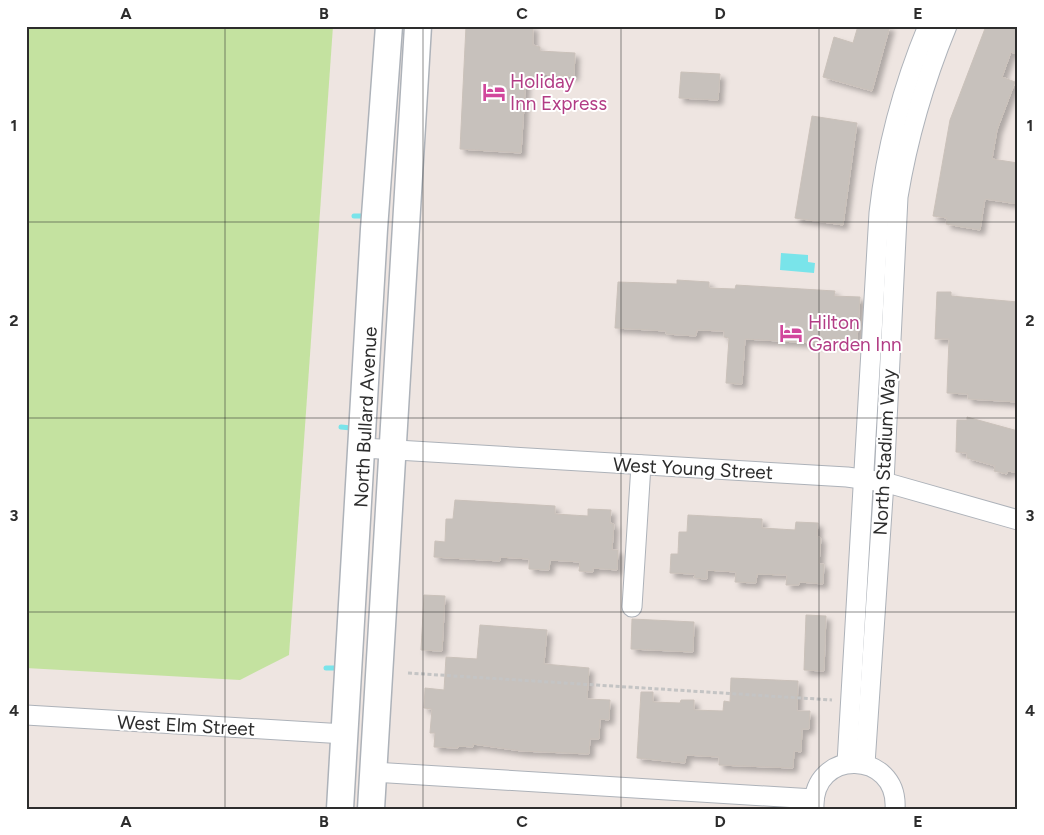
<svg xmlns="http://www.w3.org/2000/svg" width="1044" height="835" viewBox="0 0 1044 835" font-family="Figtree,sans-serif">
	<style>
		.green { fill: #c4e2a0 }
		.water { fill: #79e4ea }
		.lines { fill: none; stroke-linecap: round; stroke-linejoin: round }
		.stream { stroke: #79e4ea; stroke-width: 5 }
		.building { fill: #c7c1bc; stroke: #cac1ba; filter: url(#shadow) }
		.street-casing { stroke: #adb2b9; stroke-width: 21 }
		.secondary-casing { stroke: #adb2b9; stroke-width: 29 }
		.path { stroke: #c4c4c4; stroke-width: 3; stroke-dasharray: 4 2.5; stroke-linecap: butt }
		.street { stroke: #fff; stroke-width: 19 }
		.secondary { stroke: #fff; stroke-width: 26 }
		.grid { fill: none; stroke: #2d2d2d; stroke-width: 1; stroke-opacity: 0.55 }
		.labels { text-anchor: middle; stroke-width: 4; stroke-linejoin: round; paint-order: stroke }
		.hotel-label { font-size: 19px; fill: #b23c85; stroke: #fff; text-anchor: start }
		.street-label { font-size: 19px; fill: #2d2d2d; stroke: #fff }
		.neatline { fill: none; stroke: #2d2d2d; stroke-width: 2 }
		.grid-label { font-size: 16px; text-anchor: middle; font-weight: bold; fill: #2d2d2d }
	</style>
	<defs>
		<filter id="shadow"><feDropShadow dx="4.5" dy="4.5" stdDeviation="2.5" flood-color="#0004"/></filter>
	</defs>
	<rect width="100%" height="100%" fill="#eee5e1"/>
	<polygon class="green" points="26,26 333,26 289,655 240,680 26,668"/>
	<polygon class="water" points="781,253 808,255 808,262 815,263 814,273 780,270"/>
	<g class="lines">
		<g class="stream">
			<polyline points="354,216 363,216"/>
			<polyline points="341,427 351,428"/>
			<polyline points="326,668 335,668"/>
		</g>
	</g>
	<g class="building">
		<polygon points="466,26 533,26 533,45 540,47 540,51 575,53 574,76 538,74 538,77 526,76 521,153 460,149"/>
		<polygon points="858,26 890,26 872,91 823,77 834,37 853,43"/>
		<polygon points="986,26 1018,26 1018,55 1011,52 1002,77 1015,82 997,130 992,159 1018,163 1018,204 985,199 980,230 946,224 947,218 933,216 950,120"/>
		<polygon points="681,72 720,74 718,100 679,98"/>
		<polygon points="812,116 857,123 843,225 795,218"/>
		<polygon points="677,280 709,282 709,288 735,289 736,285 835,291 834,296 860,297 857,340 832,338 832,344 745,339 742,384 726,383 729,338 724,337 724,331 697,330 696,336 666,334 666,331 615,328 618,282 677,284"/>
		<polygon points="937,292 951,292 951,296 1018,302 1018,402 968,399 968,394 947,393 949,339 935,339"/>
		<polygon points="967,417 1018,431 1018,473 1008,471 1007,474 994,471 995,466 967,458 967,453 956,452 957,420 967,420"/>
		<polygon points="455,500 555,506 555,514 588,516 588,509 611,510 610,523 614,524 612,550 618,550 617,570 593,568 593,572 579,571 580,562 550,560 549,570 529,569 529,559 500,557 500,561 434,557 435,541 445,542 446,519 453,519"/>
		<polygon points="688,515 762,519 762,528 795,530 796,522 818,523 817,536 821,538 819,564 824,564 823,584 800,582 799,585 786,585 787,575 757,574 756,583 735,582 736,572 707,570 707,579 694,578 695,574 670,573 671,554 678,554 679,532 687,532"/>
		<polygon points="424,595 445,596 442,651 421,650"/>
		<polygon points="806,615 826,616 824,671 804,670"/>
		<polygon points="632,619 694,622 693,652 631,649"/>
		<polygon points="480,625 547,630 544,664 589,668 587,699 610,700 609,720 600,719 599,739 590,739 589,754 521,751 473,744 473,747 458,746 458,748 434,747 435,733 430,733 432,709 424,708 425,688 444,690 446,657 477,659"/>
		<polygon points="731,678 798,681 797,711 810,711 809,729 802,729 801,752 794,751 793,768 719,765 719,757 686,755 685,763 637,758 641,692 653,692 653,702 680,703 681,700 694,700 694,710 723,711 724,701 730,702"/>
	</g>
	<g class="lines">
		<defs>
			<g id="street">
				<polyline points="363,448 847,477 884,482 1018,520"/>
				<polyline points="632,607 641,465"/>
				<polyline points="26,715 345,734"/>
				<path d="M847,763L879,213C886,149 903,86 928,26"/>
				<path d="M865,764L884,482L898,197C908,137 924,82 947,26"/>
				<polyline points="373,772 814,799"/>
				<path d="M814,809C811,747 899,750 895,809"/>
			</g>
			<g id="secondary">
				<polyline points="340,809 374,229 389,26"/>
				<polyline points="371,809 418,26"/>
			</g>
		</defs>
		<use href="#street" class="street-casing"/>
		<use href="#secondary" class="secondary-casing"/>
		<polyline class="path" points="408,673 832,700"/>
		<use href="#street" class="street"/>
		<use href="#secondary" class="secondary"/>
	</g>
	<path class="grid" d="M225,26V809M423,26V809M621,26V809M819,26V809M26,222H1018M26,418H1018M26,612H1018"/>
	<defs>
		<symbol id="hotel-bare" viewBox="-9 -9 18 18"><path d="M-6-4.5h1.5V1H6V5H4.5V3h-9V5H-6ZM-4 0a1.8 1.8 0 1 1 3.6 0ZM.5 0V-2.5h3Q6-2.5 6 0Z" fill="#d1479c" stroke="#fff" stroke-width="2.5" paint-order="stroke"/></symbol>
	</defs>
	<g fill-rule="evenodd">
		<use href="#hotel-bare" x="478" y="76" width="32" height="32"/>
		<use href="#hotel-bare" x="775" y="317" width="32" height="32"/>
	</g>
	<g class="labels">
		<g class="hotel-label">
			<text x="510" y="88">Holiday<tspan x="510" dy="22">Inn Express</tspan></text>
			<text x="808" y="329">Hilton<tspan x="808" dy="22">Garden Inn</tspan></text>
		</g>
		<g class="street-label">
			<text transform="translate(365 417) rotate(-87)" y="7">North Bullard Avenue</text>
			<text transform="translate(884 452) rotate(-87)" y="7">North Stadium Way</text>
			<text transform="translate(693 468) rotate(3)" y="7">West Young Street</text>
			<text transform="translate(186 725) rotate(3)" y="7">West Elm Street</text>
		</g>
	</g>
	<rect width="1044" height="835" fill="none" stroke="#ffffff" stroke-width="55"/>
	<rect x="28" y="28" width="988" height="780" class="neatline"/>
	<g class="grid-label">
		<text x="126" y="19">A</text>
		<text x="324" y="19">B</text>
		<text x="522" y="19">C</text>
		<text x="720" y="19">D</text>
		<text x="918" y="19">E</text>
		<text x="14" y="131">1</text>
		<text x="1030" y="131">1</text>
		<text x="14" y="326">2</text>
		<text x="1030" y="326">2</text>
		<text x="14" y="521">3</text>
		<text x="1030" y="521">3</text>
		<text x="14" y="716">4</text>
		<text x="1030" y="716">4</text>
		<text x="126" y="827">A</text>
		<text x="324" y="827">B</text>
		<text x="522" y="827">C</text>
		<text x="720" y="827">D</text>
		<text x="918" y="827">E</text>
	</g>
</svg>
